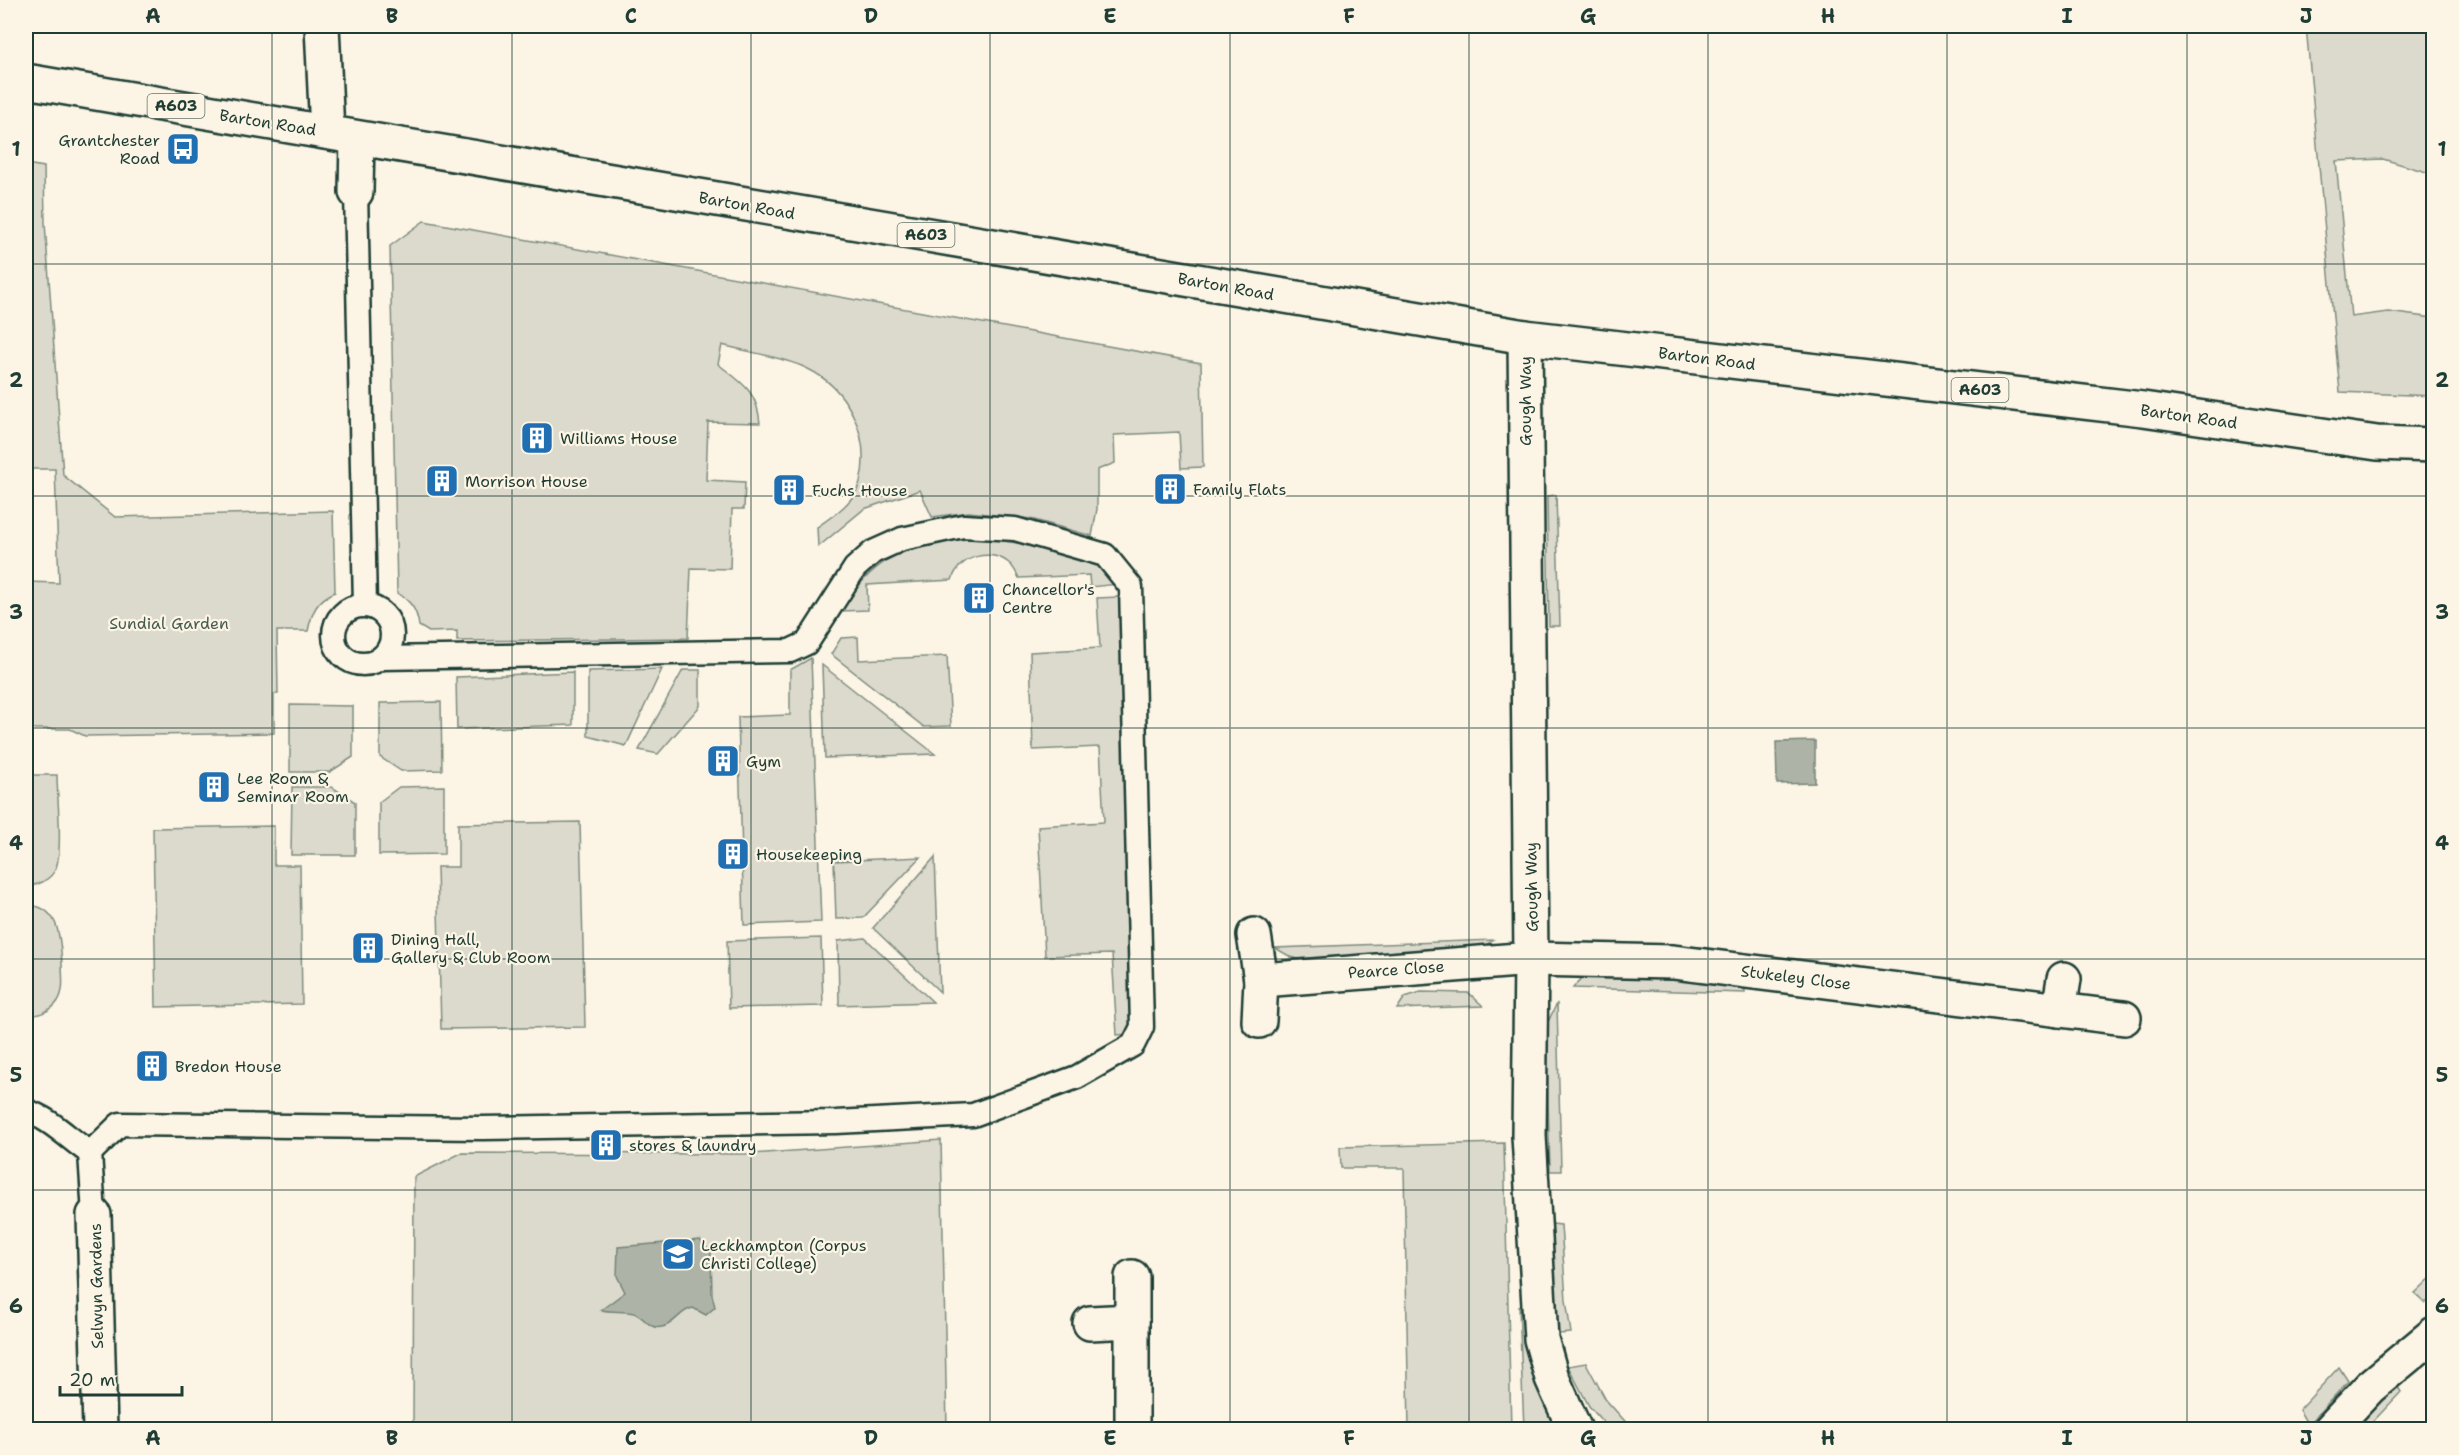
<svg xmlns="http://www.w3.org/2000/svg" width="2459" height="1455" viewBox="0 0 2459 1455" font-family="'Shantell Sans',sans-serif">
	<style>
		.green { fill: #dcdacc; stroke: #7e8c80; stroke-width: 1.5 }
		.water { fill: #aeb3a7; stroke: #758479; stroke-width: 1.5 }
		.lines { fill: none; stroke-linecap: round; stroke-linejoin: round }
		.service-casing { stroke: #1f3d34; stroke-width: 27 }
		.minor-casing { stroke: #1f3d34; stroke-width: 38 }
		.tertiary-casing { stroke: #1f3d34; stroke-width: 38 }
		.primary-casing { stroke: #1f3d34; stroke-width: 38 }
		.service { stroke: #fcf5e5; stroke-width: 22 }
		.minor { stroke: #fcf5e5; stroke-width: 33 }
		.tertiary { stroke: #fcf5e5; stroke-width: 33 }
		.primary { stroke: #fcf5e5; stroke-width: 33 }
		.grid { fill: none; stroke: #1f3d34; stroke-width: 1.5; stroke-opacity: 0.55 }
		.labels { text-anchor: middle; stroke-width: 4.5; stroke-linejoin: round; paint-order: stroke }
		.shield { fill: #fcf5e5; stroke: #617469; stroke-width: 1.5 }
		.shield-label { font-size: 15px; font-weight: bold; fill: #1f3d34 }
		.street-label { font-size: 16px; fill: #1f3d34; stroke: #fcf5e5 }
		.poi-label { font-size: 16px; fill: #1f3d34; stroke: #fcf5e5; text-anchor: start }
		.park-label { font-size: 16px; fill: #455c52; stroke: #fcf5e5 }
		.neatline { fill: none; stroke: #1f3d34; stroke-width: 2 }
		.grid-label { font-size: 20px; text-anchor: middle; font-weight: bold; fill: #1f3d34 }
	</style>
	<rect width="100%" height="100%" fill="#fcf5e5"/>
	<filter id="ink" filterUnits="userSpaceOnUse"><feTurbulence type="fractalNoise" baseFrequency=".0167" numOctaves="2"/><feDisplacementMap in="SourceGraphic" scale="12" xChannelSelector="R" yChannelSelector="G"/><feConvolveMatrix kernelMatrix="1 2 1 2 8 2 1 2 1" color-interpolation-filters="sRGB"/></filter>
	<g filter="url(#ink)">
		<g class="green">
			<polygon points="2306,26 2433,26 2433,174 2383,159 2336,161 2351,317 2388,312 2433,318 2433,396 2340,392"/>
			<path d="M26,164L44,167L45,223L63,475L115,517L333,511L335,592C317,600 312,611 308,631H277L278,694H274V733L85,736L70,729H26V582L59,583L55,469H26Z"/>
			<path d="M424,221L1201,363L1203,467L1181,468L1179,432L1114,435L1115,463L1097,470V509L1092,536L1031,519L969,512L932,517L920,490L864,509L818,547L817,527C833,516 855,502 860,482C872,436 847,387 806,368C783,357 747,352 722,345L718,364C742,383 757,390 760,423L708,422L706,480L745,482L744,509H732L730,569L691,568L688,638L457,641V631L429,632L419,626C417,610 411,601 397,593L390,246Z"/>
			<polygon points="1556,495 1560,626 1549,626 1547,496"/>
			<path d="M982,538C1022,544 1095,549 1119,584L1090,587L1089,575L1019,578C1017,574 1014,568 1011,565C993,547 959,555 952,580L867,585L868,610L841,611C878,550 913,543 982,538Z"/>
			<polygon points="1119,597 1137,1022 1130,1034 1117,1035 1112,954 1045,956 1038,826 1104,822 1100,747 1033,750 1030,652 1100,648 1097,598"/>
			<polygon points="858,637 859,660 947,656 951,726 924,727 831,654 841,638"/>
			<polygon points="811,658 821,922 744,925 738,717 790,715 790,670"/>
			<polygon points="822,665 935,754 825,758"/>
			<polygon points="662,669 626,746 588,736 588,671"/>
			<polygon points="683,670 700,670 700,706 658,754 639,750"/>
			<polygon points="573,672 573,725 457,729 456,677"/>
			<polygon points="441,702 442,770 401,771 380,757 380,703"/>
			<polygon points="290,705 353,706 353,757 330,772 290,772"/>
			<path d="M26,775H57C57,797 63,849 56,868C51,880 37,886 26,886Z"/>
			<polygon points="444,786 444,854 379,855 379,802 399,787"/>
			<polygon points="292,787 332,787 355,802 355,855 291,855"/>
			<polygon points="580,822 585,1027 441,1029 437,867 458,867 458,824"/>
			<polygon points="274,826 274,865 300,865 302,1004 156,1007 153,828"/>
			<polygon points="921,857 863,918 836,919 834,861"/>
			<polygon points="935,857 940,992 873,928"/>
			<path d="M26,905C60,905 60,938 62,964C62,976 65,990 58,1001C51,1012 38,1015 26,1017Z"/>
			<polygon points="821,938 823,1006 729,1008 727,941"/>
			<polygon points="865,938 933,1002 839,1005 838,941"/>
			<polygon points="1493,940 1477,951 1310,962 1291,957 1275,948"/>
			<polygon points="1603,969 1745,977 1745,993 1573,988 1583,977"/>
			<polygon points="1421,992 1469,993 1483,1006 1397,1009 1405,997"/>
			<polygon points="1557,1003 1561,1171 1550,1171 1546,1026"/>
			<polygon points="941,1140 947,1429 413,1430 414,1177 461,1153 752,1154"/>
			<polygon points="1504,1143 1511,1429 1409,1429 1404,1168 1341,1168 1340,1147"/>
			<polygon points="1552,1224 1561,1225 1566,1300 1571,1333 1558,1334 1554,1301"/>
			<polygon points="2433,1276 2433,1298 2425,1303 2415,1293"/>
			<polygon points="1519,1306 1534,1371 1556,1423 1554,1429 1524,1429"/>
			<polygon points="1586,1363 1606,1400 1632,1429 1609,1429 1589,1406 1568,1366"/>
			<polygon points="2339,1367 2348,1381 2308,1425 2299,1410"/>
			<polygon points="2393,1379 2401,1392 2366,1429 2349,1430"/>
		</g>
		<g class="water">
			<polygon points="1815,741 1815,783 1777,784 1776,742"/>
			<path d="M700,1240L711,1253L712,1295L715,1307L706,1315L693,1308C680,1310 676,1324 662,1327C649,1330 645,1317 634,1313C624,1311 611,1312 601,1310L625,1292L617,1276L618,1247Z"/>
		</g>
		<g class="lines">
			<defs>
				<g id="service">
					<polyline points="356,192 365,605"/>
					<circle cx="363" cy="635" r="29"/>
					<path d="M26,1111C50,1118 69,1139 90,1153L120,1124L482,1128L836,1122L973,1115L1077,1077L1133,1045L1142,1027L1131,587L1105,555L1015,529L963,526L902,539L873,552L855,568L807,643L790,651L381,658"/>
					<polyline points="90,1153 94,1215"/>
				</g>
				<g id="minor">
					<polyline points="356,192 357,138"/>
					<polyline points="1525,337 1531,959 1529,1136 1541,1339 1552,1378 1575,1430"/>
					<polyline points="1254,935 1261,980 1259,1021"/>
					<polyline points="1261,980 1531,959 1673,962 2124,1018"/>
					<polyline points="2059,1010 2064,979"/>
					<polyline points="94,1215 100,1430"/>
					<polyline points="1132,1277 1132,1430"/>
					<polyline points="1090,1323 1132,1321"/>
					<polyline points="2330,1430 2370,1387 2434,1334"/>
				</g>
				<polyline id="tertiary" points="322,26 327,132"/>
				<polyline id="primary" points="26,81 1525,337 2143,409 2377,443 2434,445"/>
			</defs>
			<use href="#service" class="service-casing"/>
			<use href="#minor" class="minor-casing"/>
			<use href="#tertiary" class="tertiary-casing"/>
			<use href="#primary" class="primary-casing"/>
			<use href="#service" class="service"/>
			<use href="#minor" class="minor"/>
			<use href="#tertiary" class="tertiary"/>
			<use href="#primary" class="primary"/>
		</g>
	</g>
	<path class="grid" d="M272,26V1430M512,26V1430M751,26V1430M990,26V1430M1230,26V1430M1469,26V1430M1708,26V1430M1947,26V1430M2187,26V1430M26,264H2434M26,496H2434M26,728H2434M26,959H2434M26,1190H2434"/>
	<defs>
		<symbol id="bus-square" viewBox="-11 -11 22 22"><rect x="-9" y="-9" width="18" height="18" rx="4" fill="#1f6fb2" stroke="#fcf5e5"/><path d="M-5-6H5V4H4V6H2V4H-2V6H-4V4H-5ZM-3.5-4V0h7V-4ZM-3.5 1.2v1.5H-2V1.2ZM2 1.2v1.5H3.5V1.2Z" fill="#fff"/></symbol>
		<symbol id="building-square" viewBox="-11 -11 22 22"><rect x="-9" y="-9" width="18" height="18" rx="4" fill="#1f6fb2" stroke="#fcf5e5"/><path d="M-4-6H4V6H1V3H-1V6H-4ZM-2.5-4.3h1.7v1.8h-1.7ZM.8-4.3h1.7v1.8H.8ZM-2.5-1h1.7V.8h-1.7ZM.8-1h1.7V.8H.8Z" fill="#fff"/></symbol>
		<symbol id="university-square" viewBox="-11 -11 22 22"><rect x="-9" y="-9" width="18" height="18" rx="4" fill="#1f6fb2" stroke="#fcf5e5"/><path d="M0-5L7-2L0 1L-7-2ZM-4 1L0 2.5L4 1V4Q0 6-4 4Z" fill="#fff"/></symbol>
	</defs>
	<g fill-rule="evenodd">
		<use href="#bus-square" x="164" y="130" width="38" height="38"/>
		<use href="#building-square" x="518" y="419" width="38" height="38"/>
		<use href="#building-square" x="423" y="462" width="38" height="38"/>
		<use href="#building-square" x="1151" y="470" width="38" height="38"/>
		<use href="#building-square" x="770" y="471" width="38" height="38"/>
		<use href="#building-square" x="960" y="579" width="38" height="38"/>
		<use href="#building-square" x="704" y="742" width="38" height="38"/>
		<use href="#building-square" x="195" y="768" width="38" height="38"/>
		<use href="#building-square" x="714" y="835" width="38" height="38"/>
		<use href="#building-square" x="349" y="929" width="38" height="38"/>
		<use href="#building-square" x="133" y="1047" width="38" height="38"/>
		<use href="#building-square" x="587" y="1126" width="38" height="38"/>
		<use href="#university-square" x="659" y="1235" width="38" height="38"/>
	</g>
	<g class="labels">
		<g class="shield">
			<rect x="147.5" y="94" width="57" height="24" rx="4.5"/>
			<rect x="897.5" y="223" width="57" height="24" rx="4.5"/>
			<rect x="1951.5" y="378" width="57" height="24" rx="4.5"/>
		</g>
		<g class="shield-label">
			<text x="176" y="111">A603</text>
			<text x="926" y="240">A603</text>
			<text x="1980" y="395">A603</text>
		</g>
		<g class="street-label">
			<text transform="translate(268 122) rotate(9)" y="6">Barton Road</text>
			<text transform="translate(747 205) rotate(10)" y="6">Barton Road</text>
			<text transform="translate(1226 286) rotate(10)" y="6">Barton Road</text>
			<text transform="translate(1707 358) rotate(7)" y="6">Barton Road</text>
			<text transform="translate(1525 401) rotate(-90)" y="6">Gough Way</text>
			<text transform="translate(2189 416) rotate(8)" y="6">Barton Road</text>
			<text transform="translate(1531 887) rotate(-91)" y="6">Gough Way</text>
			<text transform="translate(1396 969) rotate(-4)" y="6">Pearce Close</text>
			<text transform="translate(1796 977) rotate(7)" y="6">Stukeley Close</text>
			<text transform="translate(96 1286) rotate(-91)" y="6">Selwyn Gardens</text>
		</g>
		<g class="poi-label">
			<text x="160" y="146" text-anchor="end">Grantchester<tspan x="160" dy="18">Road</tspan></text>
			<text x="560" y="444">Williams House</text>
			<text x="465" y="487">Morrison House</text>
			<text x="1193" y="495">Family Flats</text>
			<text x="812" y="496">Fuchs House</text>
			<text x="1002" y="595">Chancellor's<tspan x="1002" dy="18">Centre</tspan></text>
			<text x="746" y="767">Gym</text>
			<text x="237" y="784">Lee Room &amp;<tspan x="237" dy="18">Seminar Room</tspan></text>
			<text x="756" y="860">Housekeeping</text>
			<text x="391" y="945">Dining Hall,<tspan x="391" dy="18">Gallery &amp; Club Room</tspan></text>
			<text x="175" y="1072">Bredon House</text>
			<text x="629" y="1151">stores &amp; laundry</text>
			<text x="701" y="1251">Leckhampton (Corpus<tspan x="701" dy="18">Christi College)</tspan></text>
		</g>
		<g class="park-label">
			<text x="169" y="629">Sundial Garden</text>
		</g>
	</g>
	<rect width="2459" height="1455" fill="none" stroke="#fcf5e5" stroke-width="66"/>
	<path d="M60 1386v9h122v-9" fill="none" stroke="#1f3d34" stroke-width="3"/>
	<text x="69" y="1386" font-size="18" fill="#1f3d34" stroke="#fcf5e5" stroke-width="4.5" paint-order="stroke">20 m</text>
	<rect x="33" y="33" width="2393" height="1389" class="neatline"/>
	<g class="grid-label">
		<text x="153" y="23">A</text>
		<text x="392" y="23">B</text>
		<text x="631" y="23">C</text>
		<text x="871" y="23">D</text>
		<text x="1110" y="23">E</text>
		<text x="1349" y="23">F</text>
		<text x="1588" y="23">G</text>
		<text x="1828" y="23">H</text>
		<text x="2067" y="23">I</text>
		<text x="2306" y="23">J</text>
		<text x="16" y="156">1</text>
		<text x="2442" y="156">1</text>
		<text x="16" y="387">2</text>
		<text x="2442" y="387">2</text>
		<text x="16" y="619">3</text>
		<text x="2442" y="619">3</text>
		<text x="16" y="850">4</text>
		<text x="2442" y="850">4</text>
		<text x="16" y="1082">5</text>
		<text x="2442" y="1082">5</text>
		<text x="16" y="1313">6</text>
		<text x="2442" y="1313">6</text>
		<text x="153" y="1445">A</text>
		<text x="392" y="1445">B</text>
		<text x="631" y="1445">C</text>
		<text x="871" y="1445">D</text>
		<text x="1110" y="1445">E</text>
		<text x="1349" y="1445">F</text>
		<text x="1588" y="1445">G</text>
		<text x="1828" y="1445">H</text>
		<text x="2067" y="1445">I</text>
		<text x="2306" y="1445">J</text>
	</g>
</svg>
